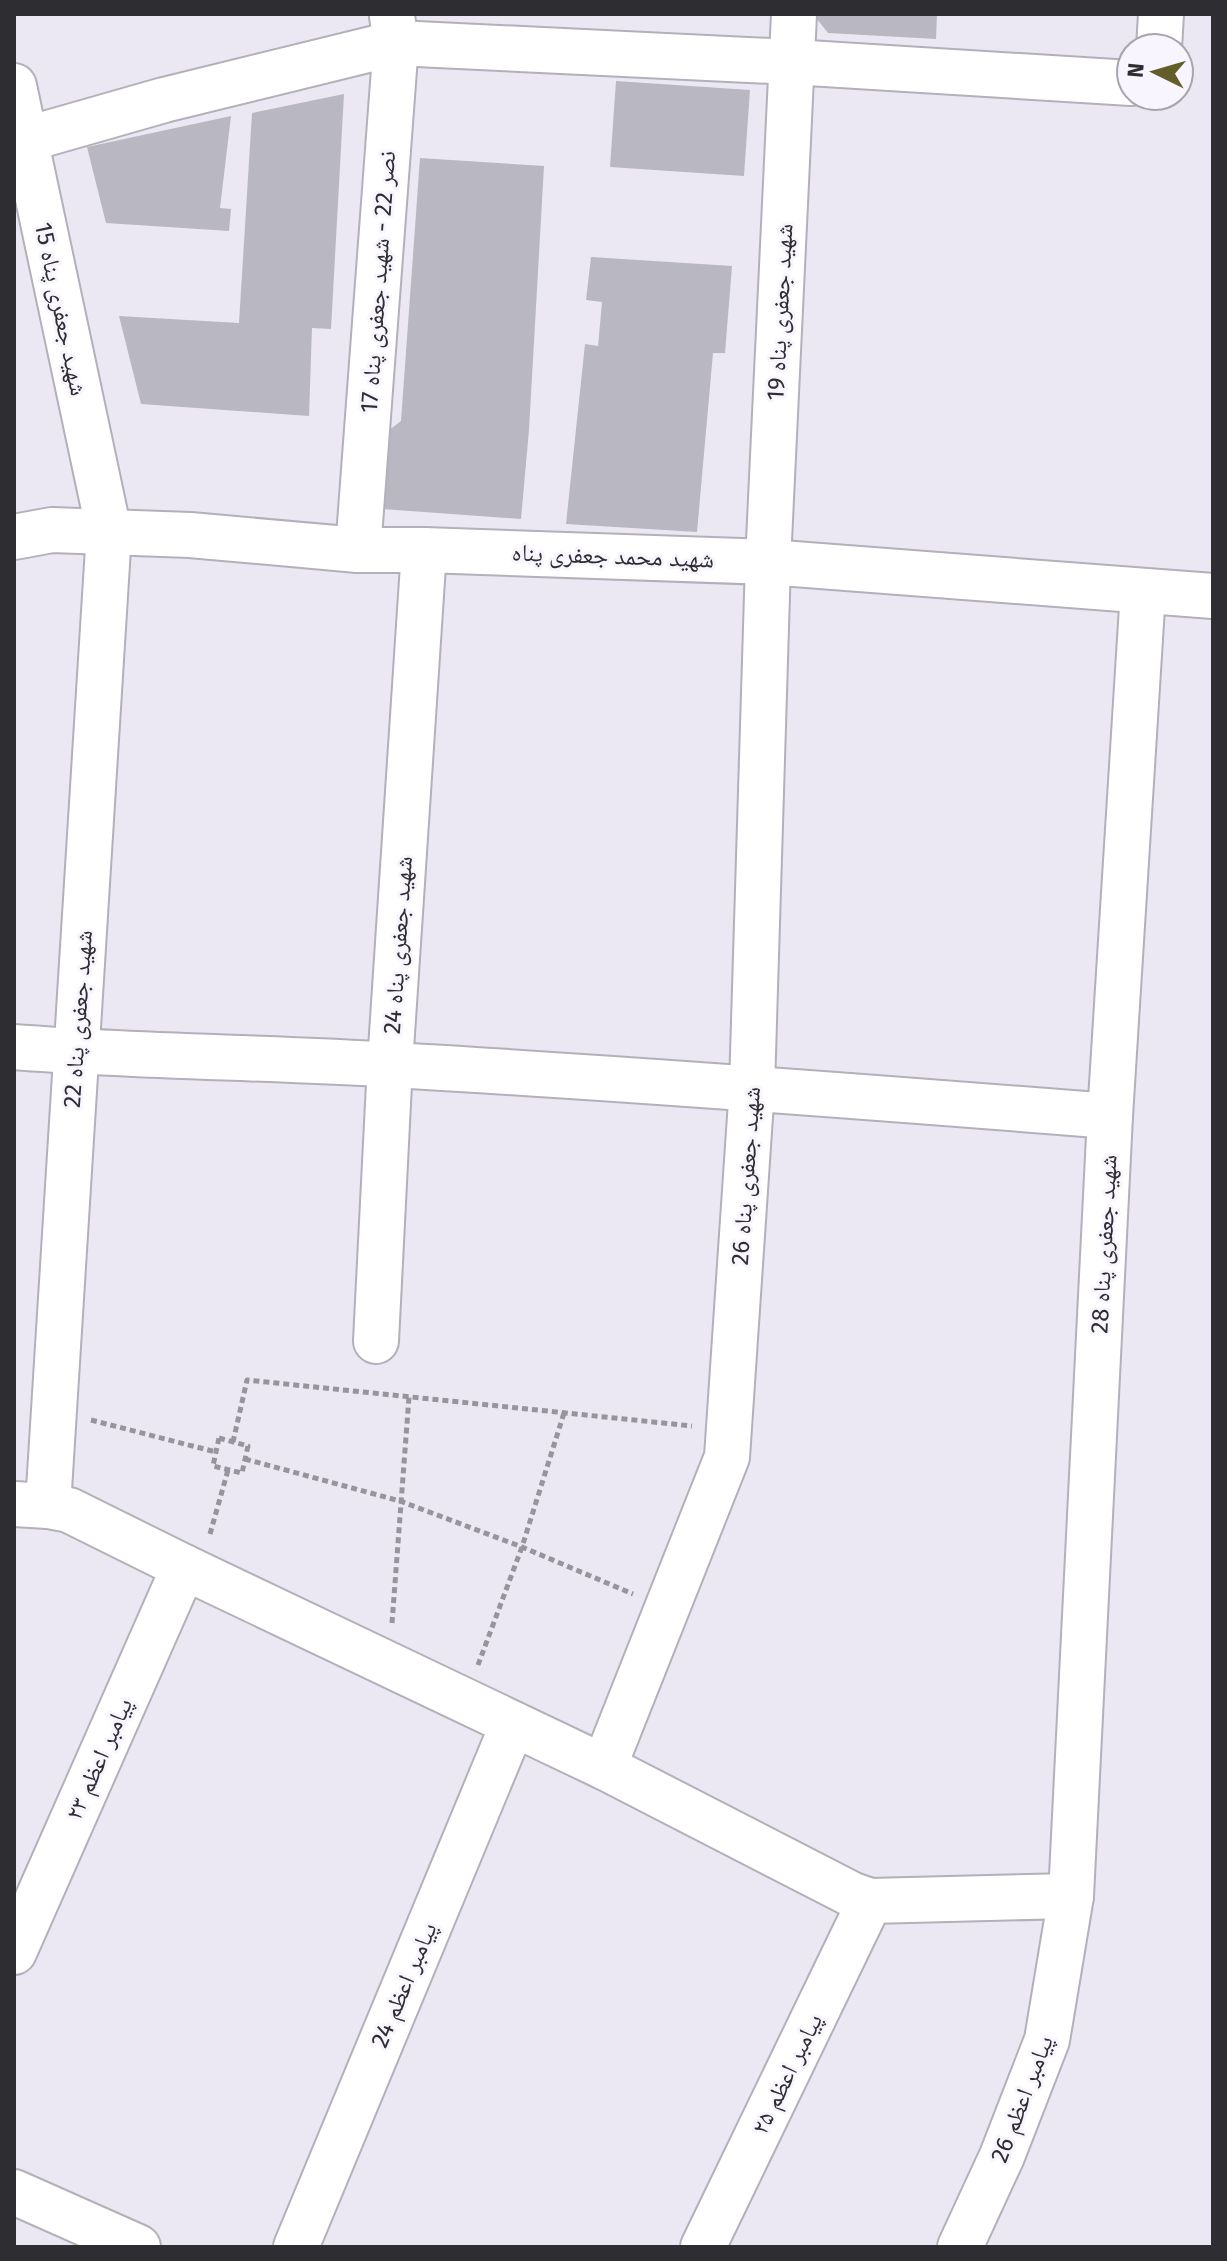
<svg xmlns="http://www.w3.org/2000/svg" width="1227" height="2261" viewBox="0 0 1227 2261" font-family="'Fira Sans','Noto Naskh Arabic',sans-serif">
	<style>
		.building { fill: #b9b8c2 }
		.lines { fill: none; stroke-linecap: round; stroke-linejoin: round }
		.street-casing { stroke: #b3b0ba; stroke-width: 48 }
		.secondary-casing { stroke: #b3b0ba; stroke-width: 48 }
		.path { stroke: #96949c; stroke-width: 5; stroke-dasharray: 6 4; stroke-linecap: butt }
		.street { stroke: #fff; stroke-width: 44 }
		.secondary { stroke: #fff; stroke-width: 44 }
		.labels { text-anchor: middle; stroke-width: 6; stroke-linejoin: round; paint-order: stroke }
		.street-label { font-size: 24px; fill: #2e2d31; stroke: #f8f5fe }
	</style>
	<rect width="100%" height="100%" fill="#ebe8f3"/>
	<g class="building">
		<polygon points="817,14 937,14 936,39 828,33 817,19"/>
		<polygon points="616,81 750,90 744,176 610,167"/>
		<polygon points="344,94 331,329 312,328 309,416 141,404 119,316 239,323 252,113"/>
		<polygon points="231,116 220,208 231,209 229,231 106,223 87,147"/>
		<polygon points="420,158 544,166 529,430 521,519 382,509 389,430 401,421"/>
		<polygon points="591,257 732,266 725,353 713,353 697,532 566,524 585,344 598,346 602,302 586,300"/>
	</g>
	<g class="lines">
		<defs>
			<g id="street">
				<polyline points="1159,48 1161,14"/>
				<polyline points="14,86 109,532 48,1506"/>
				<polyline points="24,140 164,100 396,43 792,62 1131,83"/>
				<polyline points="358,550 396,43 392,16"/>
				<path d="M14,1047C140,1057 267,1057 394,1065C633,1079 871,1097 1110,1116"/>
				<polyline points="376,1341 390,1064 424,550"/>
				<polyline points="14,1504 48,1506 69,1510 184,1567 604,1767 853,1895 870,1901 1071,1896"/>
				<polyline points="604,1767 727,1457 752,1087 768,562 794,14"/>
				<polyline points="14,1952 184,1567"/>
				<polyline points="14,2192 138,2247"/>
				<polyline points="296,2247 513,1724"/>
				<polyline points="703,2247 870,1901"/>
				<polyline points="960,2247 1002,2156 1047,2040 1071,1896 1110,1116 1143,591"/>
			</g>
			<polyline id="secondary" points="14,537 52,530 190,535 358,550 424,550 768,562 1213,596"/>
		</defs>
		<use href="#street" class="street-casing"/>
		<use href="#secondary" class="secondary-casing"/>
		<g class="path">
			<polyline points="91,1420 216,1452"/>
			<polygon points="219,1438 248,1446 242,1473 213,1466"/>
			<polyline points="233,1442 247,1380 692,1426"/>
			<polyline points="245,1459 400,1501 522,1547 633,1594"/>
			<polyline points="210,1534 228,1470"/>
			<polyline points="392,1623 409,1397"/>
			<polyline points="478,1665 522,1547 564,1413"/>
		</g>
		<use href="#street" class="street"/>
		<use href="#secondary" class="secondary"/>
	</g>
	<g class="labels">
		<g class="street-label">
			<text transform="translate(378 282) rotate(-86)" y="8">نصر 22 - شهید جعفری پناه 17</text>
			<text transform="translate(61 309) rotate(78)" y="8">شهید جعفری پناه 15</text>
			<text transform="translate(780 312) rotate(-87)" y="8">شهید جعفری پناه 19</text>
			<text transform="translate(613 556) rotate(2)" y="8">شهید محمد جعفری پناه</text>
			<text transform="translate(398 945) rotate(-86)" y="8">شهید جعفری پناه 24</text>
			<text transform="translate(78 1019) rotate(-86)" y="8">شهید جعفری پناه 22</text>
			<text transform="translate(746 1176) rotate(-86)" y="8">شهید جعفری پناه 26</text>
			<text transform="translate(1104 1244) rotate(-87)" y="8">شهید جعفری پناه 28</text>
			<text transform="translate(99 1759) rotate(-66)" y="8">پیامبر اعظم ۲۳</text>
			<text transform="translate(404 1985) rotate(-67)" y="8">پیامبر اعظم 24</text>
			<text transform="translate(787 2074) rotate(-64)" y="8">پیامبر اعظم ۲۵</text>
			<text transform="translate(1022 2099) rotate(-69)" y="8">پیامبر اعظم 26</text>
		</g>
	</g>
	<rect width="1227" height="2261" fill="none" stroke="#2e2d31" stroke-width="32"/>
	<g transform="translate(1155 72) rotate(275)"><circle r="38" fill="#f8f5fe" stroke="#a7a5ac" stroke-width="2"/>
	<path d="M0-6L14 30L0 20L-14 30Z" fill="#635d29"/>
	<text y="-12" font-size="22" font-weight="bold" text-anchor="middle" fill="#2e2d31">N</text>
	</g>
</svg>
